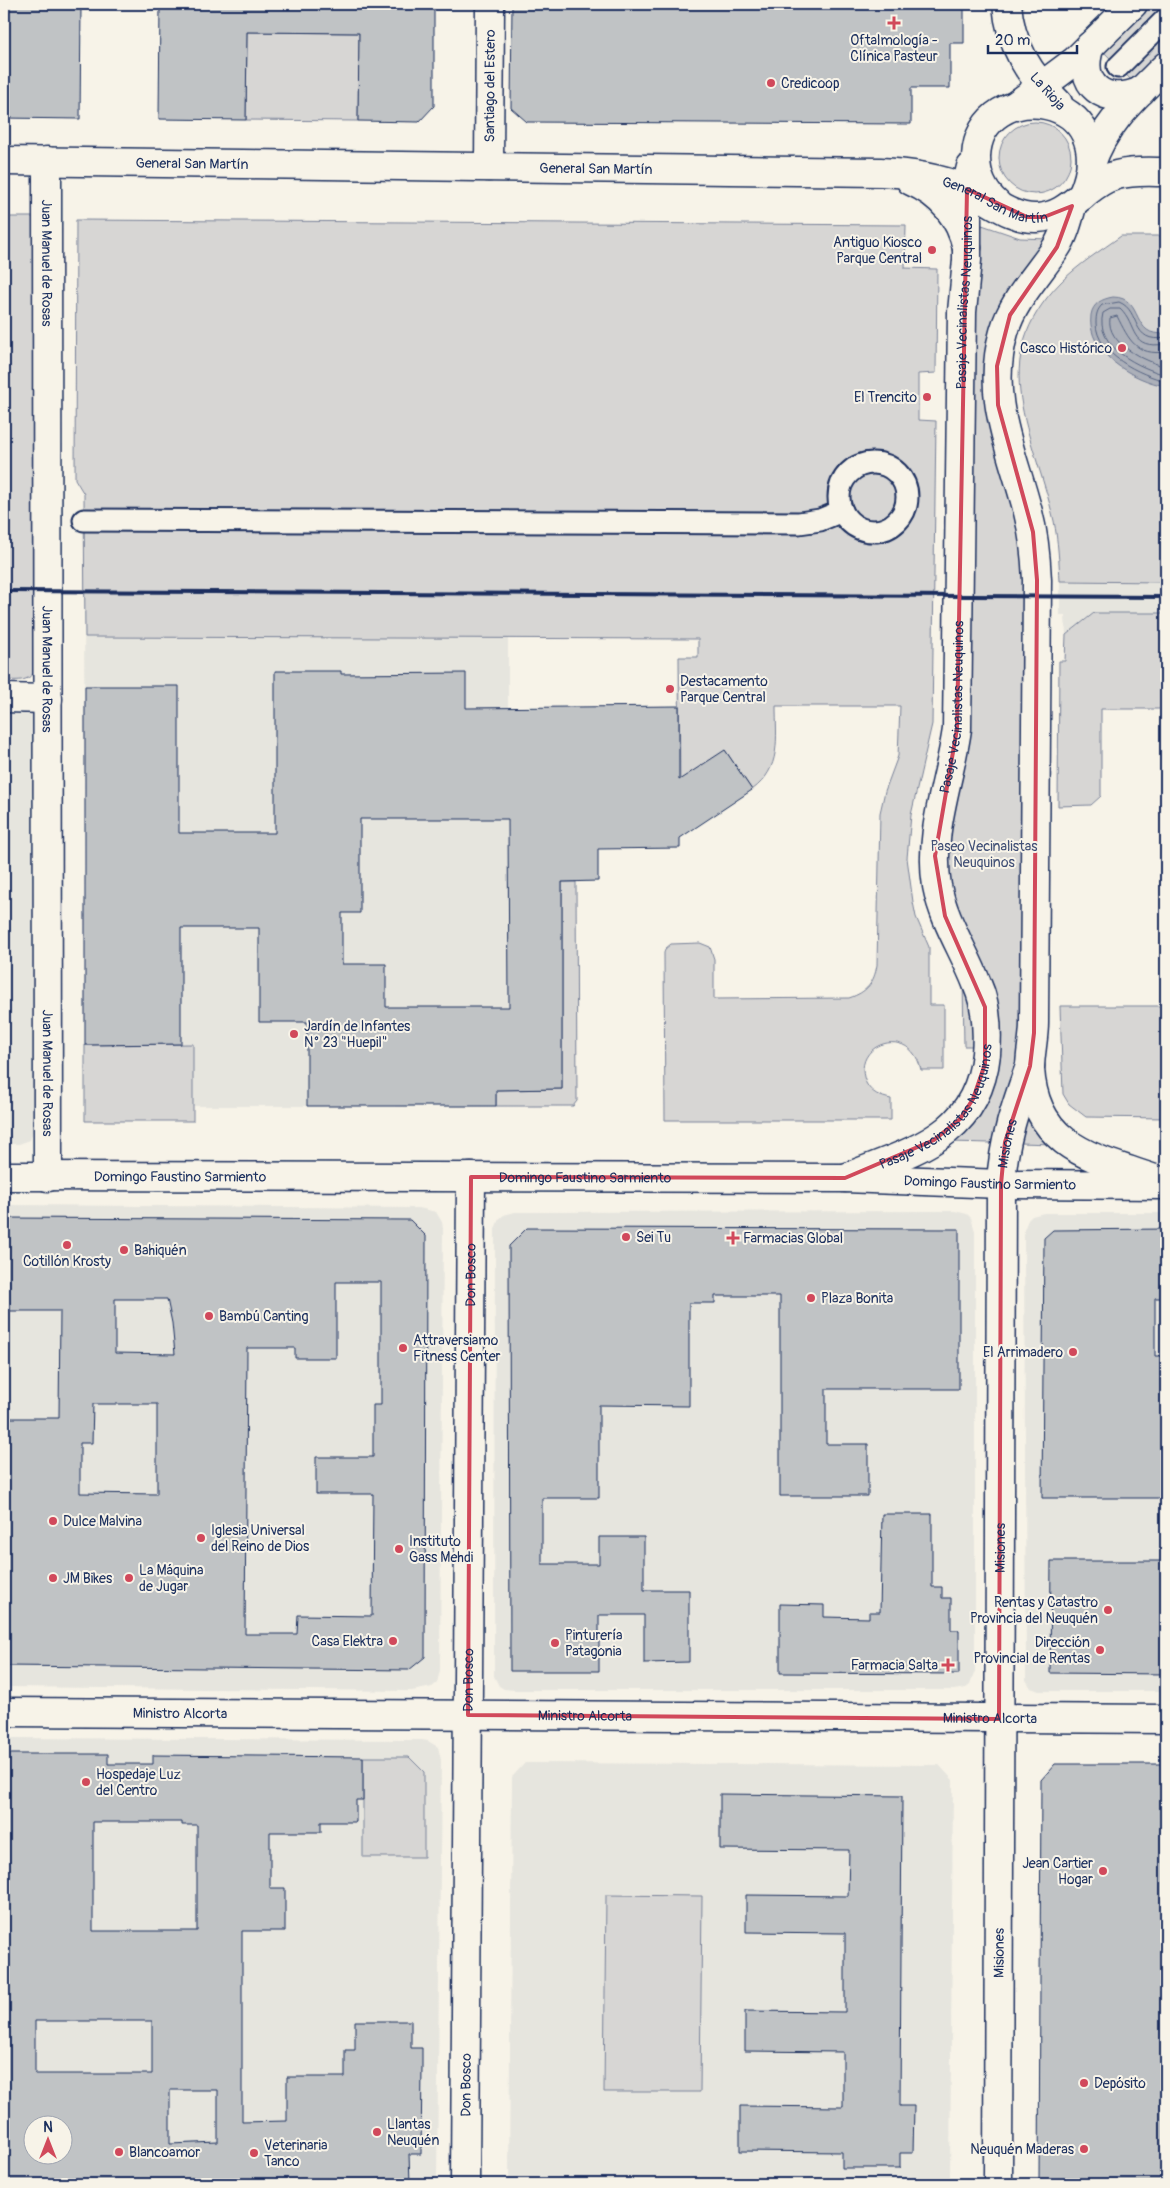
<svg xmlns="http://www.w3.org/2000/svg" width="1170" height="2188" viewBox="0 0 1170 2188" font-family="Pangolin,sans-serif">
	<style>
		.built { fill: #e6e5de; fill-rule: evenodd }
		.green { fill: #d7d6d4; stroke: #798299 }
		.water { fill: #acb0b9; stroke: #727c95 }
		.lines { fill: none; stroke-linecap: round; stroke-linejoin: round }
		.shore { stroke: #556382; stroke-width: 1 }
		.building { fill: #c0c3c5; stroke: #1b2f5e; fill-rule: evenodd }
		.pedestrian-casing { stroke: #1b2f5e; stroke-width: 25 }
		.minor-casing { stroke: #1b2f5e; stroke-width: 31 }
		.secondary-casing { stroke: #1b2f5e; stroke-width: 31 }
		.pedestrian { stroke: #f7f3e8; stroke-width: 21 }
		.minor { stroke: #f7f3e8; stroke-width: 28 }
		.secondary { stroke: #f7f3e8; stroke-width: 28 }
		.rail { stroke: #1b2f5e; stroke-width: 4 }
		.marked { fill: none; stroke: #d1495b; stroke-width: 4; stroke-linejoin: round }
		.poi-dot { fill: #d1495b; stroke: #f7f3e8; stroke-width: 2 }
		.labels { text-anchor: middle; stroke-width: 4; stroke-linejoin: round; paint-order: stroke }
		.poi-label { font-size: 14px; fill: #1b2f5e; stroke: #f7f3e8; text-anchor: start }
		.street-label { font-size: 14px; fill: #1b2f5e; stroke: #f7f3e8 }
		.park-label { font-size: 14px; fill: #415076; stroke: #f7f3e8 }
	</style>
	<rect width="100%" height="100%" fill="#f7f3e8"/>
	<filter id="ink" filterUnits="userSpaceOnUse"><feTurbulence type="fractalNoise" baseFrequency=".02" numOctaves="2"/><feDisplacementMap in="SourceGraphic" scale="10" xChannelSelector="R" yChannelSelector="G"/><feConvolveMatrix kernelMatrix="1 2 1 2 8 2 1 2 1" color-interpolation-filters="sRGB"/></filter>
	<g filter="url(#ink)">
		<g class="built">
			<polygon points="84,540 934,549 933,640 508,638 508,882 576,882 577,1101 573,1106 396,1107 395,1091 373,1106 193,1106 192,1044 85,1045"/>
			<polygon points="1060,581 1166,582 1166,613 1094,613 1066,635 1065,615 1060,615"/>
			<polygon points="4,707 32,712 34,719 33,1132 30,1140 19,1144 4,1144"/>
			<polygon points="4,1205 419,1208 436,1212 442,1222 443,1229 440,1670 437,1683 432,1687 412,1691 4,1687"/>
			<polygon points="955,1211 967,1214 971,1218 975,1231 975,1671 970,1685 966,1688 954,1690 515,1690 504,1689 499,1686 494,1676 495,1229 499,1219 504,1215 515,1212"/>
			<polygon points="1044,1213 1166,1213 1166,1691 1039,1691 1031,1688 1026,1680 1024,1230 1028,1220 1032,1216"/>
			<path d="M4,1738L422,1740L428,1741L438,1747L441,1760L437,2184H4ZM32,2126H62V2156H32Z"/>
			<polygon points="525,1763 939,1765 953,1780 950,2184 509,2184 512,1777"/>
		</g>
		<g class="green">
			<polygon points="1151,4 1166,4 1166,49 1133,82 1103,51"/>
			<polygon points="247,32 359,33 358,121 246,120"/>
			<circle cx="1035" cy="158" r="36"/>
			<path d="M4,217H36L34,671C29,683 15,680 4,680Z"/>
			<path d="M76,220L906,225L905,268L937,269L936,373L918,374V420L936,421L932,724L911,815L907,858L913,902L916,917L929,947V1005H944V1070H921C911,1022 849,1044 866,1083C871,1093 881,1097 891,1099V1120H665L664,953L665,949L671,944L700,943L710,947L714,959V999L849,998C867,992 874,983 877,965L880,813L885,791L898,756L900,706H776C776,739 782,768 752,790L725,750L680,800L679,657H698V639L85,637L84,494L75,479Z"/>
			<polygon points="982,225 1020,238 1049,239 1004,314 1024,536 1020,1043 1014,1077 991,1143 950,1142 987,1091 958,925 944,864 973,282"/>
			<path d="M1121,236H1166V582L1060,581C1059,561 1058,541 1054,521C1034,433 983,361 1061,282C1079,264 1100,251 1121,236Z"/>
			<polygon points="1094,613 1166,613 1166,709 1101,709 1101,796 1091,805 1058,806 1059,661 1065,661 1066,635"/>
			<polygon points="562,882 576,882 577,1101 573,1106 496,1106 496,1090 562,1089"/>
			<polygon points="963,977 970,992 978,1046 964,1046"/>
			<polygon points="1060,1006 1166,1006 1166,1118 1086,1117 1069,1104 1063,1094"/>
			<polygon points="193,1044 193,1121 85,1121 85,1045"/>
			<polygon points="1028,1114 1035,1129 1053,1144 1020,1143 1019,1135"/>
			<polygon points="363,1757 409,1757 424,1772 424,1857 363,1857"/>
			<polygon points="606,1895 702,1896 700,2092 604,2092"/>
		</g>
		<path class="water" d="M1113,297C1145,297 1130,339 1166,333V386C1134,381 1086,353 1091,315C1093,303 1102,299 1113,297Z"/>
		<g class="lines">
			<g class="shore">
				<path d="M1166,338C1129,344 1142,311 1119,302L1102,305C1097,310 1096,315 1096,323C1096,354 1140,375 1166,381"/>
				<path d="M1166,344C1128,350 1138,326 1120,309H1110L1103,313C1094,347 1140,368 1166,375"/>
				<path d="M1166,352C1136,356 1129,340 1117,316L1110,318C1106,344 1145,361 1166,367"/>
			</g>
		</g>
		<g class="building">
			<polygon points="4,4 81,4 80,119 4,118"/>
			<polygon points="160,4 434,4 434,106 419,122 358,121 359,33 247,32 246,120 159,119"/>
			<polygon points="512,4 964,4 964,43 950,43 950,88 911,88 911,124 527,122 511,108"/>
			<path d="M275,671H341V674L466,673V708L679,706V780L725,750L752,790L680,838V848L598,849V881L562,882V1089L496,1090V1106H307V1022H259V928H181V1044L85,1045V686H179V833H275ZM360,819H508L509,1007H386V964H342V913H360Z"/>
			<path d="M4,1218L410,1220L426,1236L425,1657L409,1670L4,1666V1418H59L60,1311H4ZM336,1282H381V1405H373V1457H316V1494H373L372,1616L298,1615L297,1634H245L247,1348H295V1358H336ZM115,1299H167L172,1323L175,1354L115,1353ZM93,1404H157V1494L80,1493V1443H92Z"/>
			<polygon points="527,1228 959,1229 959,1389 826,1389 826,1444 868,1444 868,1496 780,1496 780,1296 715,1296 715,1303 689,1303 689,1406 599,1405 599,1498 542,1498 542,1564 599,1564 599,1537 644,1537 644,1590 689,1590 689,1662 644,1663 644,1615 599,1615 599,1671 510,1671 509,1246"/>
			<polygon points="1166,1229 1166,1298 1155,1298 1155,1356 1166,1356 1166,1498 1042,1498 1044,1238 1053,1230"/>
			<polygon points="882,1514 932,1514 932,1587 942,1587 942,1598 951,1598 951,1630 959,1630 959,1674 780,1673 780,1604 824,1605 824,1617 869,1618 869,1612 880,1612"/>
			<polygon points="1051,1561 1166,1561 1166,1674 1050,1673"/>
			<path d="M4,1754H108V1764H153V1755L363,1757V1800H356V1822H321V1832H270V1888H285V1931H242V2122L287,2121V2077H345V2050H355V2021H411V2048H422V2066L421,2154H409L410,2184H4ZM93,1822H182V1825H197V1931H93ZM35,2021H152V2074H35ZM170,2090H218V2142L170,2144ZM32,2126H62V2156H32Z"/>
			<polygon points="1055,1764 1166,1764 1166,2184 1039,2184 1041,1780"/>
			<polygon points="720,1794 902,1796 900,2106 914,2106 913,2153 900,2153 900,2168 842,2168 842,2152 740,2151 740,2106 843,2107 843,2052 745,2051 745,2011 845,2012 845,1933 746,1932 746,1895 848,1896 849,1850 720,1849"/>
		</g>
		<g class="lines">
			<defs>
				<g id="pedestrian">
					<polyline points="1118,67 1166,19"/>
					<circle cx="873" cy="497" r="34"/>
					<polyline points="84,520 799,523 820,520 842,511"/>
				</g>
				<g id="minor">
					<path d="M1007,4C1010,45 1029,75 1058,103"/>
					<path id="s1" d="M47,161L48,1177"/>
					<path id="s2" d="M489,167L490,4"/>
					<path d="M1072,206C1068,221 1064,236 1056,248C1038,275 1013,300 1004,332C985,397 1012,450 1028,512C1034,535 1036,557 1037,580L1034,1023C1034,1038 1030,1054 1030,1069C1035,1152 1101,1159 1166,1183"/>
					<polyline points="4,698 48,699"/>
					<path id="s3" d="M845,1178C911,1151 977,1138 986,1054C988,1030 987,1006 977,984C964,950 944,922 937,886C928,832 950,781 957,729L962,312L967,260V183L971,167"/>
					<path id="s4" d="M4,1712L1166,1719"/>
					<path id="s5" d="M465,2184L471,1177"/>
					<path id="s6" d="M998,2184L1001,1184C1003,1142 1016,1105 1030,1066"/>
				</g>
				<g id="secondary">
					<path d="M1090,46C1076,85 1105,107 1141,91"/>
					<polyline points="1016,105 1075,61 1133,4"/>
					<path id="s7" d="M4,161L881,172C911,173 938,178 967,189C990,199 1010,219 1037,218C1068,216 1080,192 1106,179C1125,170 1146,172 1166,172"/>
					<path d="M1091,164C1105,122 1136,96 1166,66"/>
					<path d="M911,181C941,194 960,216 967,248"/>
					<path d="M997,204C983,192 976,176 976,157C979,72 1128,91 1082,196"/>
					<path id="s8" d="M4,1176L845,1178L1001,1184L1166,1185"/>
				</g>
			</defs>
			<use href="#pedestrian" class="pedestrian-casing"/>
			<use href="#minor" class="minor-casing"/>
			<use href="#secondary" class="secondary-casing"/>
			<use href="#pedestrian" class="pedestrian"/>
			<use href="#minor" class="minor"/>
			<use href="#secondary" class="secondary"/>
			<polyline class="rail" points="4,591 1166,597"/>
		</g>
	</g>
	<path class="marked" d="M967,189L1027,217H1044L1072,206L1057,247L1010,315L997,366L998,405L1033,532L1037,580L1034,1033L1030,1066L1005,1142L1001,1184L999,1719L468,1715L471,1177L845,1178L934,1140L960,1119L973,1099L985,1064V1007L945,916L935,856L957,729Z"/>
	<g class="poi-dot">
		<path d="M891.5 15.5h5v5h5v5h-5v5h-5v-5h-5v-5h5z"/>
		<circle cx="771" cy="83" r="5"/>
		<circle cx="932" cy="250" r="5"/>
		<circle cx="1122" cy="348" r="5"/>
		<circle cx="927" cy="397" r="5"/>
		<circle cx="670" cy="689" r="5"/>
		<circle cx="294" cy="1034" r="5"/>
		<circle cx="626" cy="1237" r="5"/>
		<path d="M730.5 1230.5h5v5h5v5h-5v5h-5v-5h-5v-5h5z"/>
		<circle cx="67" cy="1245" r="5"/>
		<circle cx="124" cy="1250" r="5"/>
		<circle cx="811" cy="1298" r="5"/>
		<circle cx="209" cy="1316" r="5"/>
		<circle cx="403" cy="1348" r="5"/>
		<circle cx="1073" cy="1352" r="5"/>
		<circle cx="53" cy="1521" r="5"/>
		<circle cx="201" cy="1538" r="5"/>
		<circle cx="399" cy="1549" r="5"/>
		<circle cx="53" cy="1578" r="5"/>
		<circle cx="129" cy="1578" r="5"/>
		<circle cx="1108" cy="1610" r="5"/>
		<circle cx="393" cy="1641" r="5"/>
		<circle cx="555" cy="1643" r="5"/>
		<circle cx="1100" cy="1650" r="5"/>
		<path d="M945.5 1657.5h5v5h5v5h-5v5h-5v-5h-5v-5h5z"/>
		<circle cx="86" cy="1782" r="5"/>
		<circle cx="1103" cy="1871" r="5"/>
		<circle cx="1084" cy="2083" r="5"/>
		<circle cx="377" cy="2132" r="5"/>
		<circle cx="1084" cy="2149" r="5"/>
		<circle cx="119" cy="2152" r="5"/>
		<circle cx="254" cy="2153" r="5"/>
	</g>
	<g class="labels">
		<g class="poi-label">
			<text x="894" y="45" text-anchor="middle">Oftalmología -<tspan x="894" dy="16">Clínica Pasteur</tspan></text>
			<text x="781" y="88">Credicoop</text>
			<text x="922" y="247" text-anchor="end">Antiguo Kiosco<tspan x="922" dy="16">Parque Central</tspan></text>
			<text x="1112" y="353" text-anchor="end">Casco Histórico</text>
			<text x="917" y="402" text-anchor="end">El Trencito</text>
			<text x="680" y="686">Destacamento<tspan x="680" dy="16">Parque Central</tspan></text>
			<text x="304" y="1031">Jardín de Infantes<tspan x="304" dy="16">N° 23 "Huepil"</tspan></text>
			<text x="636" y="1242">Sei Tu</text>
			<text x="743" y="1243">Farmacias Global</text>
			<text x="134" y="1255">Bahiquén</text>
			<text x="67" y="1266" text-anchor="middle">Cotillón Krosty</text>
			<text x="821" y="1303">Plaza Bonita</text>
			<text x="219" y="1321">Bambú Canting</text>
			<text x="413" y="1345">Attraversiamo<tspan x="413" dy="16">Fitness Center</tspan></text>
			<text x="1063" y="1357" text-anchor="end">El Arrimadero</text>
			<text x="63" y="1526">Dulce Malvina</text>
			<text x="211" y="1535">Iglesia Universal<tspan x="211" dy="16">del Reino de Dios</tspan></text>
			<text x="409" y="1546">Instituto<tspan x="409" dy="16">Gass Mehdi</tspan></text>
			<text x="139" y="1575">La Máquina<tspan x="139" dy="16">de Jugar</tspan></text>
			<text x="63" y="1583">JM Bikes</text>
			<text x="1098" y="1607" text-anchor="end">Rentas y Catastro<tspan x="1098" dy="16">Provincia del Neuquén</tspan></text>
			<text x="565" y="1640">Pinturería<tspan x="565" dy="16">Patagonia</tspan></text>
			<text x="383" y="1646" text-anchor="end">Casa Elektra</text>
			<text x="1090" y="1647" text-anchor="end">Dirección<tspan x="1090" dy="16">Provincial de Rentas</tspan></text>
			<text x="938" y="1670" text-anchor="end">Farmacia Salta</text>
			<text x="96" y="1779">Hospedaje Luz<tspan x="96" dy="16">del Centro</tspan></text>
			<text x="1093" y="1868" text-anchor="end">Jean Cartier<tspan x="1093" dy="16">Hogar</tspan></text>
			<text x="1094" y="2088">Depósito</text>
			<text x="387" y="2129">Llantas<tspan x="387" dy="16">Neuquén</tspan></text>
			<text x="264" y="2150">Veterinaria<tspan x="264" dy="16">Tanco</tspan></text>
			<text x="1074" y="2154" text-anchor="end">Neuquén Maderas</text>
			<text x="129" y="2157">Blancoamor</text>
		</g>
		<g class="street-label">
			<text dy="5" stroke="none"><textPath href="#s2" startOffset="81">Santiago del Estero</textPath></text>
			<text transform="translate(1048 91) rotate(48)" y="5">La Rioja</text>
			<text dy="5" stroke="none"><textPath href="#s7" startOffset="188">General San Martín</textPath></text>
			<text dy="5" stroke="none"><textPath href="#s7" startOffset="592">General San Martín</textPath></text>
			<text dy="5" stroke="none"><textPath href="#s7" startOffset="996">General San Martín</textPath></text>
			<text dy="5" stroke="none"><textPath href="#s1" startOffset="102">Juan Manuel de Rosas</textPath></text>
			<text dy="5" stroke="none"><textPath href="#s3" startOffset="964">Pasaje Vecinalistas Neuquinos</textPath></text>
			<text dy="5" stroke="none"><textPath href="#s1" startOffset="508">Juan Manuel de Rosas</textPath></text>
			<text dy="5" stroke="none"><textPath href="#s3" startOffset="559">Pasaje Vecinalistas Neuquinos</textPath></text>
			<text dy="5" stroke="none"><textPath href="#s1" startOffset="912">Juan Manuel de Rosas</textPath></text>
			<text dy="5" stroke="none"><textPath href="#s3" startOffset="124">Pasaje Vecinalistas Neuquinos</textPath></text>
			<text dy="5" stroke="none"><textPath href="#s6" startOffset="1041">Misiones</textPath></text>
			<text dy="5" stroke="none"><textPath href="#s8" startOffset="176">Domingo Faustino Sarmiento</textPath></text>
			<text dy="5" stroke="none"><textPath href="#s8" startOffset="581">Domingo Faustino Sarmiento</textPath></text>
			<text dy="5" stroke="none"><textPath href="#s8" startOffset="986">Domingo Faustino Sarmiento</textPath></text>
			<text dy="5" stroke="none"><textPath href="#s5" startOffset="909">Don Bosco</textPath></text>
			<text dy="5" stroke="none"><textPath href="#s6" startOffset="636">Misiones</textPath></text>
			<text dy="5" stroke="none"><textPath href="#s5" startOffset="504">Don Bosco</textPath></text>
			<text dy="5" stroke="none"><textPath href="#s4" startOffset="176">Ministro Alcorta</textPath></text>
			<text dy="5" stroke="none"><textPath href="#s4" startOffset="581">Ministro Alcorta</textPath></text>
			<text dy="5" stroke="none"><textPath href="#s4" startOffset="986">Ministro Alcorta</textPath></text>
			<text dy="5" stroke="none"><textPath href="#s6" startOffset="231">Misiones</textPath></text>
			<text dy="5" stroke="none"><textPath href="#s5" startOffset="99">Don Bosco</textPath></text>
		</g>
		<g class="park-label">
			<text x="984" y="851">Paseo Vecinalistas<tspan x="984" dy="16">Neuquinos</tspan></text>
		</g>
	</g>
	<rect width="1170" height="2188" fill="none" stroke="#f7f3e8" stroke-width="20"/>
	<rect x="10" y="10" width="1150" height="2168" fill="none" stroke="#1b2f5e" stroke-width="2" filter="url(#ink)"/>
	<g transform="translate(48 2140)"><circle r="24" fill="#f7f3e8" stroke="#9fa5b1"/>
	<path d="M0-4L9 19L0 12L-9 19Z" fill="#d1495b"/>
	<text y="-8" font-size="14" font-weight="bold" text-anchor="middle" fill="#1b2f5e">N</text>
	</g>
	<path d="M988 45v8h89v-8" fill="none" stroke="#1b2f5e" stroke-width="2.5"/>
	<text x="995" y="45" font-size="15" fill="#1b2f5e" stroke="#f7f3e8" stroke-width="4" paint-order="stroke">20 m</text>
</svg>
